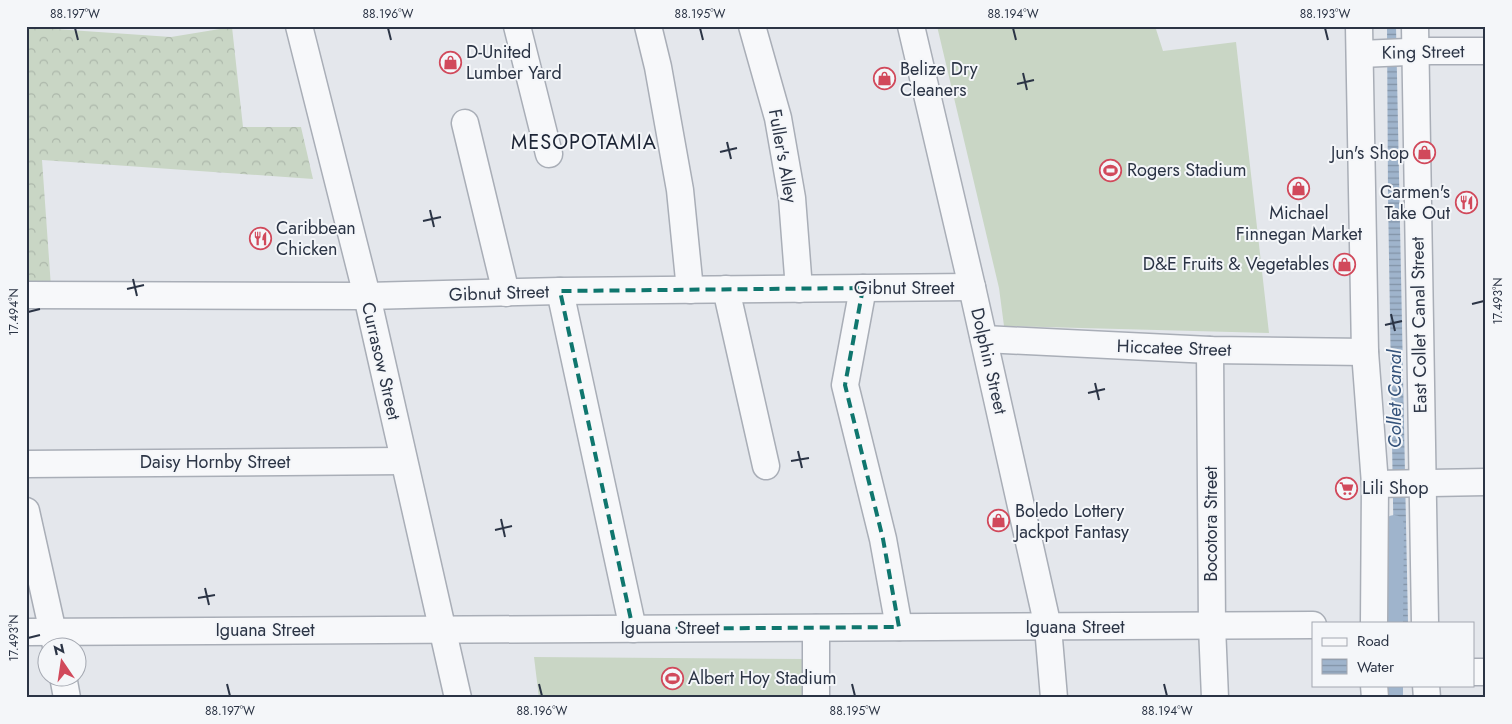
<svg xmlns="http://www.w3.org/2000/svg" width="1512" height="724" viewBox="0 0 1512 724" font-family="Jost,sans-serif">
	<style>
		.forest { fill: url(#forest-crowns) }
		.pitch { fill: #c9d6c5 }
		.water { fill: url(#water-rules) }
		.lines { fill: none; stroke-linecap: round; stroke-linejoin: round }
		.canal { stroke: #9fb4cc; stroke-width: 20 }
		.minor-casing { stroke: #a9aeb7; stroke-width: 29 }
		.minor { stroke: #f7f8fa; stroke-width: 26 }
		.marked { fill: none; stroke: #0f766e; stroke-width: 4; stroke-dasharray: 10 6; stroke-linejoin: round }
		.ticks { fill: none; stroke: #2b3445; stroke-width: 2 }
		.labels { text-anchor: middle; stroke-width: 4; stroke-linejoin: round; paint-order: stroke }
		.poi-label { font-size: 18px; fill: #2b3445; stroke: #f4f6f9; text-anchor: start }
		.street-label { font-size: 18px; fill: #2b3445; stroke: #f4f6f9 }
		.water-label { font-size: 19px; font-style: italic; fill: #34527a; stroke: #f4f6f9 }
		.quarter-label { font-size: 20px; letter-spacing: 1px; fill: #1d2536; stroke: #f4f6f9 }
		.neatline { fill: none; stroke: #2b3445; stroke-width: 2 }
		.ticks-label { font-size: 12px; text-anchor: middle; fill: #2b3445 }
	</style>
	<defs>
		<pattern id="forest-crowns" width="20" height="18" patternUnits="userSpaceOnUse" patternTransform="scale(1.25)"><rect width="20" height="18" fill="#c9d6c5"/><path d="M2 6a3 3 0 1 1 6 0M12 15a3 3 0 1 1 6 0" fill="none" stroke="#adb8ab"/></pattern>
		<pattern id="water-rules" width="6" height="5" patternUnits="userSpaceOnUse" patternTransform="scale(1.25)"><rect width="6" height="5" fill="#9fb4cc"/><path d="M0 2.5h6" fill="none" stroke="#8293a7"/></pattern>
	</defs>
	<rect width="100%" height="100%" fill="#e4e7ec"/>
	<polygon class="forest" points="26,27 171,37 232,27 243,127 301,127 313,179 42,160 51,287 26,285"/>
	<g class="pitch">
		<polygon points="937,26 1155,26 1163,51 1236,42 1269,333 1004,326 999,288"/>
		<polygon points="534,657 807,659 809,698 539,698"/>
	</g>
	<polygon class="water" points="1387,26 1396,26 1408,623 1395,623 1388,196"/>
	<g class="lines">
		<g class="canal">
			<polyline points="1393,623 1394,525"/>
			<polyline points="1393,698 1393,685"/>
		</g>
		<defs>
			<g id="minor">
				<polyline points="299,26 367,296 458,698"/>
				<polyline points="517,26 549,154"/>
				<polyline points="648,26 658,67 680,190 690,290"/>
				<polyline points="752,26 778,118 792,198 799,289"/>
				<polyline points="911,26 972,287 1048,627 1054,698"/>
				<polyline points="1359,26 1365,352 1375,484 1374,623"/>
				<polyline points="1415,26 1425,623"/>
				<polyline points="1360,54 1431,51 1486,51"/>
				<polyline points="465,123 506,293"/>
				<polyline points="863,288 845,385 883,539 899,627"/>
				<polyline points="726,289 766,466"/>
				<polyline points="560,291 633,629"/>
				<polyline points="26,295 367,296 560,291 972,287"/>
				<polyline points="984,339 1210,350 1365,352"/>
				<polyline points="1210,350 1212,626 1215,698"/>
				<polyline points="26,464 403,461"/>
				<polyline points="1375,484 1486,482"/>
				<polyline points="26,511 56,646"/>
				<polyline points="816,628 816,698"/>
				<polyline points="26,632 1313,625"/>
				<polyline points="1473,672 1486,672"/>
				<polyline points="63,676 67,698"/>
				<polyline points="1374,685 1375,698"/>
				<polyline points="1426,685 1427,698"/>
			</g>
		</defs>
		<use href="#minor" class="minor-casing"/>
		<use href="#minor" class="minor"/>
	</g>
	<path class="marked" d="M863,288L845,385L883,539L899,627L633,629L560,291Z"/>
	<path class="ticks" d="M75,28L78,40M388,28L391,40M700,28L703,40M1013,28L1016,40M1325,28L1328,40M1023,73L1027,90M1017,84L1034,80M727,142L731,159M720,152L737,148M430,210L434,227M423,221L441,217M133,279L137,296M127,289L144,285M1472,304L1484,301M28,312L40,309M1391,314L1395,331M1385,325L1402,321M1095,383L1099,400M1088,393L1105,389M798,451L802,468M791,461L809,458M501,519L505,537M495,530L512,526M205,588L209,605M198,598L215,595M28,638L40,635M227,684L230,696M539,684L542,696M852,684L855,696M1164,684L1167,696"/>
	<defs>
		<symbol id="shop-ring" viewBox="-11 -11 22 22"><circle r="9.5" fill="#f4f6f9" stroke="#d1495b" stroke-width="1.5"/><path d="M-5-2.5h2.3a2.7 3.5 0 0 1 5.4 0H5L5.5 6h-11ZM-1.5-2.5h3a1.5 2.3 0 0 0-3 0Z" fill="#d1495b"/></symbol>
		<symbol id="stadium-ring" viewBox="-11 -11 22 22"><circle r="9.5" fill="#f4f6f9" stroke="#d1495b" stroke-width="1.5"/><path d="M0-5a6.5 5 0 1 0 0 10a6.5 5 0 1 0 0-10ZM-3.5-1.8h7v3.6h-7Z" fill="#d1495b"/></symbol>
		<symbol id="restaurant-ring" viewBox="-11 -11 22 22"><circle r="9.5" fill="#f4f6f9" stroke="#d1495b" stroke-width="1.5"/><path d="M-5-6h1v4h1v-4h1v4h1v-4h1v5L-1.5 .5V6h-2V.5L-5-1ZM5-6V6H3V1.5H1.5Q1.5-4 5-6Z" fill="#d1495b"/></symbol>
		<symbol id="supermarket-ring" viewBox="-11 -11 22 22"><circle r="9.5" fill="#f4f6f9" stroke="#d1495b" stroke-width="1.5"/><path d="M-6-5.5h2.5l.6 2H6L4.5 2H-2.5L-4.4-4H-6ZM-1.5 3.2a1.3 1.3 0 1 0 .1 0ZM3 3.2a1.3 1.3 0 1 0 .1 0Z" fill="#d1495b"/></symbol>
	</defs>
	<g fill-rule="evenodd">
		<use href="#shop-ring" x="438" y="50" width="25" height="25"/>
		<use href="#shop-ring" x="872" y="66" width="25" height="25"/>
		<use href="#shop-ring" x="1412" y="140" width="25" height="25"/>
		<use href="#stadium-ring" x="1098" y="158" width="25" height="25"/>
		<use href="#shop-ring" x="1286" y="176" width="25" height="25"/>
		<use href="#restaurant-ring" x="1454" y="190" width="25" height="25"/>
		<use href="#restaurant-ring" x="248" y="226" width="25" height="25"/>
		<use href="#shop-ring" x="1332" y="252" width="25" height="25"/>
		<use href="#supermarket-ring" x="1334" y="476" width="25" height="25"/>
		<use href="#shop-ring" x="986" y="508" width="25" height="25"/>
		<use href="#stadium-ring" x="660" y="666" width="25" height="25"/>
	</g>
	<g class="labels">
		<g class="poi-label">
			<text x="466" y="58">D-United<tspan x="466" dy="21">Lumber Yard</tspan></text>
			<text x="900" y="75">Belize Dry<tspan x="900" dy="21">Cleaners</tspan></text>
			<text x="1409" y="159" text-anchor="end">Jun's Shop</text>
			<text x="1127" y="176">Rogers Stadium</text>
			<text x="1450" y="198" text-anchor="end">Carmen's<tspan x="1450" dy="21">Take Out</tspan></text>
			<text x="1299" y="219" text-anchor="middle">Michael<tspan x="1299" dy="21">Finnegan Market</tspan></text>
			<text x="276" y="234">Caribbean<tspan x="276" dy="21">Chicken</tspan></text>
			<text x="1329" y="270" text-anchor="end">D&amp;E Fruits &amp; Vegetables</text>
			<text x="1362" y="494">Lili Shop</text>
			<text x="1015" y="517">Boledo Lottery<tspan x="1015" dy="21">Jackpot Fantasy</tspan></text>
			<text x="688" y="684">Albert Hoy Stadium</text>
		</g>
		<g class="street-label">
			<text transform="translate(1423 52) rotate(-1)" y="6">King Street</text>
			<text transform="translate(783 156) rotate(80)" y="6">Fuller's Alley</text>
			<text x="904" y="294">Gibnut Street</text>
			<text transform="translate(499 293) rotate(-2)" y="6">Gibnut Street</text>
			<text transform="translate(1419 325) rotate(-91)" y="6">East Collet Canal Street</text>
			<text transform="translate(1174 348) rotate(2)" y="6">Hiccatee Street</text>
			<text transform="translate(381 361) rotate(77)" y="6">Currasow Street</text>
			<text transform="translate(989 361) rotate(77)" y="6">Dolphin Street</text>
			<text x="215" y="468">Daisy Hornby Street</text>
			<text transform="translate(1211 524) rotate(-90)" y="6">Bocotora Street</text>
			<text x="1075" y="633">Iguana Street</text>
			<text x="670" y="634">Iguana Street</text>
			<text x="265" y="636">Iguana Street</text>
		</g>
		<g class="water-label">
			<text transform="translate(1394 399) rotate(-90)" y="7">Collet Canal</text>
		</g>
		<g class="quarter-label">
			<text x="584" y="149">MESOPOTAMIA</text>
		</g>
	</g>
	<rect width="1512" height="724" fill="none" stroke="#f4f6f9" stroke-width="55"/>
	<rect x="1312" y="622" width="162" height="65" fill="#f4f6f9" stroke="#a4a8b1"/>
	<rect x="1322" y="638" width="25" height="8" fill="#f7f8fa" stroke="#a4a8b1"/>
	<text x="1357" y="646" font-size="15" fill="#2b3445">Road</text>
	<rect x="1322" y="659" width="25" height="15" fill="url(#water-rules)" stroke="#a4a8b1"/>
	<text x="1357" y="672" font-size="15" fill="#2b3445">Water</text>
	<g transform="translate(62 662) rotate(347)"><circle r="24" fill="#f4f6f9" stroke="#a4a8b1"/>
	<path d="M0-4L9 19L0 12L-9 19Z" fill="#d1495b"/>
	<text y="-8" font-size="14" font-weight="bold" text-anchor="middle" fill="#2b3445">N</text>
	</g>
	<rect x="28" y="28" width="1456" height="668" class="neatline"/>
	<g class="ticks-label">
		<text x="75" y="18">88.197°W</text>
		<text x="388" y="18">88.196°W</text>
		<text x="700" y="18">88.195°W</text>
		<text x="1013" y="18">88.194°W</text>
		<text x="1325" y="18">88.193°W</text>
		<text transform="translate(1498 301) rotate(-90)" y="4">17.493°N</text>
		<text transform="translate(14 312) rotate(-90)" y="4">17.494°N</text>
		<text transform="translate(14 638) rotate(-90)" y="4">17.493°N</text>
		<text x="230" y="715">88.197°W</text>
		<text x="542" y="715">88.196°W</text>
		<text x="855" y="715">88.195°W</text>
		<text x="1167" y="715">88.194°W</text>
	</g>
</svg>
